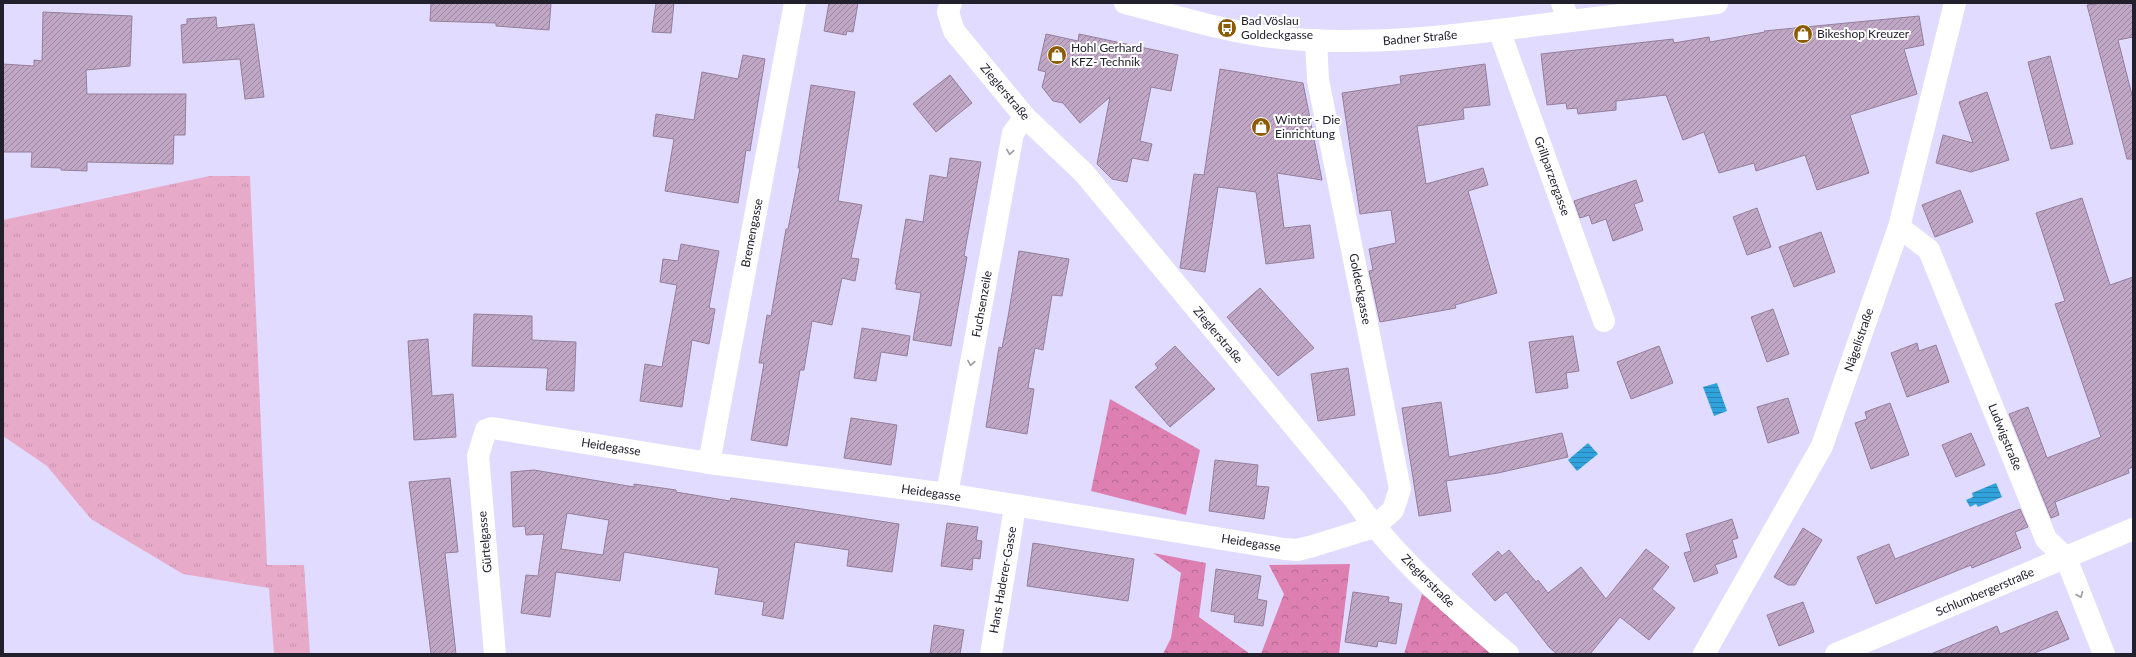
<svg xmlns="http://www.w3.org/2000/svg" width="2136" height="657" viewBox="0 0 2136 657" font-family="Lato,sans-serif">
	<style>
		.grass { fill: url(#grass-tufts) }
		.forest { fill: url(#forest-crowns) }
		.water { fill: url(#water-rules) }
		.building { fill: url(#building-hatch); stroke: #957f9b; fill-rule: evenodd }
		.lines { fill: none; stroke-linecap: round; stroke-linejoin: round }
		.street { stroke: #fff; stroke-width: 22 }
		.secondary { stroke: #fff; stroke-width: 22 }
		.oneway { stroke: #9c9ba0 }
		.labels { text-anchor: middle; stroke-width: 4; stroke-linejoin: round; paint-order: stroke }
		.poi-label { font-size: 12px; fill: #22202d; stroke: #fff; text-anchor: start }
		.street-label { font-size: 12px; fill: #22202d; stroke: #fff }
	</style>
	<defs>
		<pattern id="grass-tufts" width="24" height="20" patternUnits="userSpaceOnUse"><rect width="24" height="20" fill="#e7aac8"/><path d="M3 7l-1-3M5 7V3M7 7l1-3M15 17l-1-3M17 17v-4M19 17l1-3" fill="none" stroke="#c692ac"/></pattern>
		<pattern id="forest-crowns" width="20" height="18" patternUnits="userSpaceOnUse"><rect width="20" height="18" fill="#dd7fb1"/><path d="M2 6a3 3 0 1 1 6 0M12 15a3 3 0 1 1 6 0" fill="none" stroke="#b36890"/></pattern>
		<pattern id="water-rules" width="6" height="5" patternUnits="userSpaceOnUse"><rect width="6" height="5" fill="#31a3dc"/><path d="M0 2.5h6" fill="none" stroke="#2984b3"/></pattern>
		<pattern id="building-hatch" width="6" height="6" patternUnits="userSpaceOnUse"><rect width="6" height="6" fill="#bfa7c5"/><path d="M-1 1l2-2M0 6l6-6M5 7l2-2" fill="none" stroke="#9b88a0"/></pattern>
	</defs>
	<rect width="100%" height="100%" fill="#e0dbff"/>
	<polygon class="grass" points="210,176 250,176 267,565 304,565 310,654 274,654 269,588 183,574 91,519 47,466 3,436 3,220"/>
	<g class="forest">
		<polygon points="1110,399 1200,450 1186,515 1091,491"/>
		<polygon points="1153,553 1206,563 1199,617 1250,654 1163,654 1171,638 1181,573"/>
		<polygon points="1350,564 1339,654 1261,654 1284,594 1269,565"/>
		<polygon points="1422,594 1493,654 1404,654"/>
	</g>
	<g class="water">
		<polygon points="1717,383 1727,411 1714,416 1703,387"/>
		<polygon points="1588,443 1598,454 1577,471 1568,460"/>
		<polygon points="1996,483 2002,497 1978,507 1976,504 1970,507 1966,500 1973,497 1972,493"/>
	</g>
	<g class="building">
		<polygon points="431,3 551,3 549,30 496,26 496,23 430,21"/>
		<polygon points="656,3 674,3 671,33 652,32"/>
		<polygon points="829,3 858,3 853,32 847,31 846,35 824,31"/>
		<polygon points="2103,3 2133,3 2133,37 2118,40 2133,99 2133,159 2127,159 2087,5"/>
		<polygon points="43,12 132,16 130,66 86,70 87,94 186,94 185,135 174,135 173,164 87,162 87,171 61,170 61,168 31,167 32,152 3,152 3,64 34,66 34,60 42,61"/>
		<polygon points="1919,16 1924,45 1904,49 1917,94 1850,115 1869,173 1817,190 1805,155 1756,171 1754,163 1719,173 1704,132 1683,140 1666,95 1616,101 1616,110 1578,114 1577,108 1567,109 1566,103 1547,105 1541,54 1673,39 1674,43 1709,37 1710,42 1765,32 1764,31"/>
		<polygon points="216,17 217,28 254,24 264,97 245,99 240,59 183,63 181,25 187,24 187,19"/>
		<polygon points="1046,34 1078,41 1079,34 1178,55 1171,91 1151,87 1140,141 1152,144 1148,161 1132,158 1127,182 1112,179 1097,164 1110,97 1080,123 1063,103 1053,101 1042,87 1046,72 1038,70"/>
		<polygon points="743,55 765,59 750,151 746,150 738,203 665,191 674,139 653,136 656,114 694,120 702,72 738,79"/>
		<polygon points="2050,56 2073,144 2051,149 2028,62"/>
		<polygon points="1485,64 1490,105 1463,108 1464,119 1417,126 1426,184 1483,168 1488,185 1468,191 1497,293 1455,305 1456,308 1380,322 1369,271 1373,270 1369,249 1396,243 1391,210 1360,214 1342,93 1401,84 1400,76"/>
		<polygon points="1220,69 1303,83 1322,180 1277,173 1284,228 1310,225 1314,258 1266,264 1256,192 1218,187 1205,272 1180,268 1194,174 1204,175"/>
		<polygon points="950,75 972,103 936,132 913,104"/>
		<polygon points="811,85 855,92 838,201 862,205 851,258 859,259 855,281 842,278 832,325 812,321 804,370 800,370 787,446 751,440 764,363 759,363 767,315 771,316 786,229 788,229 800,168 798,168"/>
		<polygon points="1987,92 2009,160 1971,172 1936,163 1943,135 1973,143 1959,102"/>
		<polygon points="950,158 981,162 964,256 967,257 951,346 913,340 921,293 896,289 897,284 895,284 906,219 923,222 930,175 947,178"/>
		<polygon points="1636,180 1643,201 1634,204 1643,230 1613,241 1606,219 1592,224 1589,215 1580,218 1574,201"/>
		<polygon points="1960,190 1973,222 1935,237 1922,205"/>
		<polygon points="2082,198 2110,285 2133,277 2133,467 2128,469 2129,473 2055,502 2059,515 2051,518 2009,414 2028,407 2047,458 2101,437 2055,304 2065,301 2036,213"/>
		<polygon points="1757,208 1771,247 1747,255 1733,217"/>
		<polygon points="1821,232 1835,272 1794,287 1779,247"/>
		<polygon points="681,244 719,251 709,308 715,309 709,344 692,340 682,407 640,401 645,364 662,367 677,285 660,282 663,259 678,261"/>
		<polygon points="1019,251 1069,259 1062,296 1052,295 1043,350 1035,348 1028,388 1034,389 1027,434 986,427 999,347 1002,348 1008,317"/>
		<polygon points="1260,288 1314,348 1278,376 1227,317"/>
		<polygon points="1773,309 1789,354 1767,362 1751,317"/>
		<polygon points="474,314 532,316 532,340 576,342 574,391 546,390 548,368 472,366"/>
		<polygon points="862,328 910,336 907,356 881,352 876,381 854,378"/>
		<polygon points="1573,336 1579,371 1566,373 1568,388 1536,393 1529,342"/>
		<polygon points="428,339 432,396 453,394 456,437 414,440 408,341"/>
		<polygon points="1917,343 1919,351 1936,345 1949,382 1907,397 1891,353"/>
		<polygon points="1175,346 1215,389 1170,427 1135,387 1158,368 1155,364"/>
		<polygon points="1659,346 1673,383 1631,399 1617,362"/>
		<polygon points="1348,368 1355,415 1318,421 1311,374"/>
		<polygon points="1788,398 1799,433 1768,443 1757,407"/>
		<polygon points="1441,402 1449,457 1562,433 1568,457 1498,473 1446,481 1451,511 1419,516 1402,408"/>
		<polygon points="1890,403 1909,455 1871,469 1855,423 1867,419 1865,412"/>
		<polygon points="851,418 897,425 891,465 844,458"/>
		<polygon points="1971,433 1985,465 1956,477 1942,445"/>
		<polygon points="1215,460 1258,465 1256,486 1269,487 1264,519 1209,511"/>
		<path d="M534,470L634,487V484L676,490V492L730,501L731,498L899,524L892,572L847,566L849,550L795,542L783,619L762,615L764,602L715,594L719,568L624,552L620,581L556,572L550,617L521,613L526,575L538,576L544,534L526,535L525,526L513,527L511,472ZM567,513L609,520L603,555L561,549Z"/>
		<polygon points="450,478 458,552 445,553 456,654 431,654 409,482"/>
		<polygon points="2020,509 2028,527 2015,532 2021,548 1972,568 1971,565 1876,604 1857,557 1889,544 1895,559"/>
		<polygon points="1732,519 1738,538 1732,540 1737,557 1715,565 1718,573 1694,582 1684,553 1691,551 1686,534"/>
		<polygon points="947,523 978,527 976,540 982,541 980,559 973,558 972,570 941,566"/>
		<polygon points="1803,528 1822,540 1795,585 1788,585 1774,577"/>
		<polygon points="1033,543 1134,559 1128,601 1027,586"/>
		<polygon points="1646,549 1669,567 1652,589 1675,608 1649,640 1620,617 1590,654 1557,654 1549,647 1506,592 1495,601 1472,574 1498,551 1502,556 1509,550 1536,582 1538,580 1548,593 1581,567 1606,599"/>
		<polygon points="1216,569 1261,576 1257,599 1267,601 1263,626 1234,622 1235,615 1211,611"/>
		<polygon points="1353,592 1389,597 1388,602 1402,604 1396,644 1378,641 1377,647 1345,642"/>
		<polygon points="1803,602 1814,632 1779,646 1767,615"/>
		<polygon points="2057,611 2069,639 2032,654 1931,654 1997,626 2000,634"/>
		<polygon points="934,625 964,630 960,654 930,654"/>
	</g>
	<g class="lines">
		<g class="street">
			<path d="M951,3L948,12L954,31L1025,117L1084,173L1356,501C1395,558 1456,610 1508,654"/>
			<polyline points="1562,3 1569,21"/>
			<polyline points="1499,30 1604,321"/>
			<polyline points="1899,227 1929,250 2046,539 2066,558 2104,654"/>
			<polyline points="709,463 795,3"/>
			<polyline points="947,494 1013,133 1025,117"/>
			<polyline points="495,654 478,456 486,430 492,428 709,463 947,494 1284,549 1297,550 1313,546 1374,527 1393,510 1400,489 1318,80 1316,40"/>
			<polyline points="991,654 1015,507"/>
			<polyline points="1704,654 1822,446 1899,227 1955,3"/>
			<polyline points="1836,654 2133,529"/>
		</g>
		<path class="secondary" d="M1125,3C1173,15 1223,31 1272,37C1367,48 1461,35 1555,23C1609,16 1663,10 1717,3"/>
	</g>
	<defs><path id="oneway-chevron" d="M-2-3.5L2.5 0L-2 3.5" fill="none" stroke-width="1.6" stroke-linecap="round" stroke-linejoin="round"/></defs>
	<g class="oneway">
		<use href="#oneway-chevron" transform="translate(1010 152) rotate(100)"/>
		<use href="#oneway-chevron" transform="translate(971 363) rotate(100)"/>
		<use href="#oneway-chevron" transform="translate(2080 595) rotate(68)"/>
	</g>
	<defs>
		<symbol id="bus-disc" viewBox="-11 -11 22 22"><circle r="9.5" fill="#8d5b06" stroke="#fff"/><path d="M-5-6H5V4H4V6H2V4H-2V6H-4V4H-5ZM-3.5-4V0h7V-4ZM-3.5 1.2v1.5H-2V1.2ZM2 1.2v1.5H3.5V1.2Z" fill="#fff"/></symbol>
		<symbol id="shop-disc" viewBox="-11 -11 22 22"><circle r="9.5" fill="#8d5b06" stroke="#fff"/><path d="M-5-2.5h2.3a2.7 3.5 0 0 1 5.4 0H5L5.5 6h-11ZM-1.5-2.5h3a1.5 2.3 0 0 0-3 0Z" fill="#fff"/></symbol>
	</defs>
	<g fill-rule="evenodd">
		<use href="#bus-disc" x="1216" y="17" width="22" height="22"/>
		<use href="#shop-disc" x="1792" y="23" width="22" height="22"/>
		<use href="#shop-disc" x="1046" y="44" width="22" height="22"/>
		<use href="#shop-disc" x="1250" y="116" width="22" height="22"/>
	</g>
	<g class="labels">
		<g class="poi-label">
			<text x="1241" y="25">Bad Vöslau<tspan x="1241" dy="14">Goldeckgasse</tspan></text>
			<text x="1817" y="38">Bikeshop Kreuzer</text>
			<text x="1071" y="52">Hohl Gerhard<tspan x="1071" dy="14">KFZ- Technik</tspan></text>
			<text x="1275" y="124">Winter - Die<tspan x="1275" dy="14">Einrichtung</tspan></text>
		</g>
		<g class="street-label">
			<text transform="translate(1420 38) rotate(-5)" y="4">Badner Straße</text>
			<text transform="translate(1005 92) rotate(50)" y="4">Zieglerstraße</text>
			<text transform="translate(1552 176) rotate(70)" y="4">Grillparzergasse</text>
			<text transform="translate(752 233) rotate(-79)" y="4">Bremengasse</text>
			<text transform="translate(1360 289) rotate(79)" y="4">Goldeckgasse</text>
			<text transform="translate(982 304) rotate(-80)" y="4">Fuchsenzeile</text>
			<text transform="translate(1218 335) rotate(50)" y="4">Zieglerstraße</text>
			<text transform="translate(1859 340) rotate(-71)" y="4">Nägelistraße</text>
			<text transform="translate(2005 437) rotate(68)" y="4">Ludwigstraße</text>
			<text transform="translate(611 447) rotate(9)" y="4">Heidegasse</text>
			<text transform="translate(931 493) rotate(8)" y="4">Heidegasse</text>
			<text transform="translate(485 542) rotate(-95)" y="4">Gürtelgasse</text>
			<text transform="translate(1251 543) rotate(9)" y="4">Heidegasse</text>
			<text transform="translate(1003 580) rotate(-80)" y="4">Hans Haderer-Gasse</text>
			<text transform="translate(1428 581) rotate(45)" y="4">Zieglerstraße</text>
			<text transform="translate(1985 592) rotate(-23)" y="4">Schlumbergerstraße</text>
		</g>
	</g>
	<rect width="2136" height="657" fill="none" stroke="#22202d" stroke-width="8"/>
</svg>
